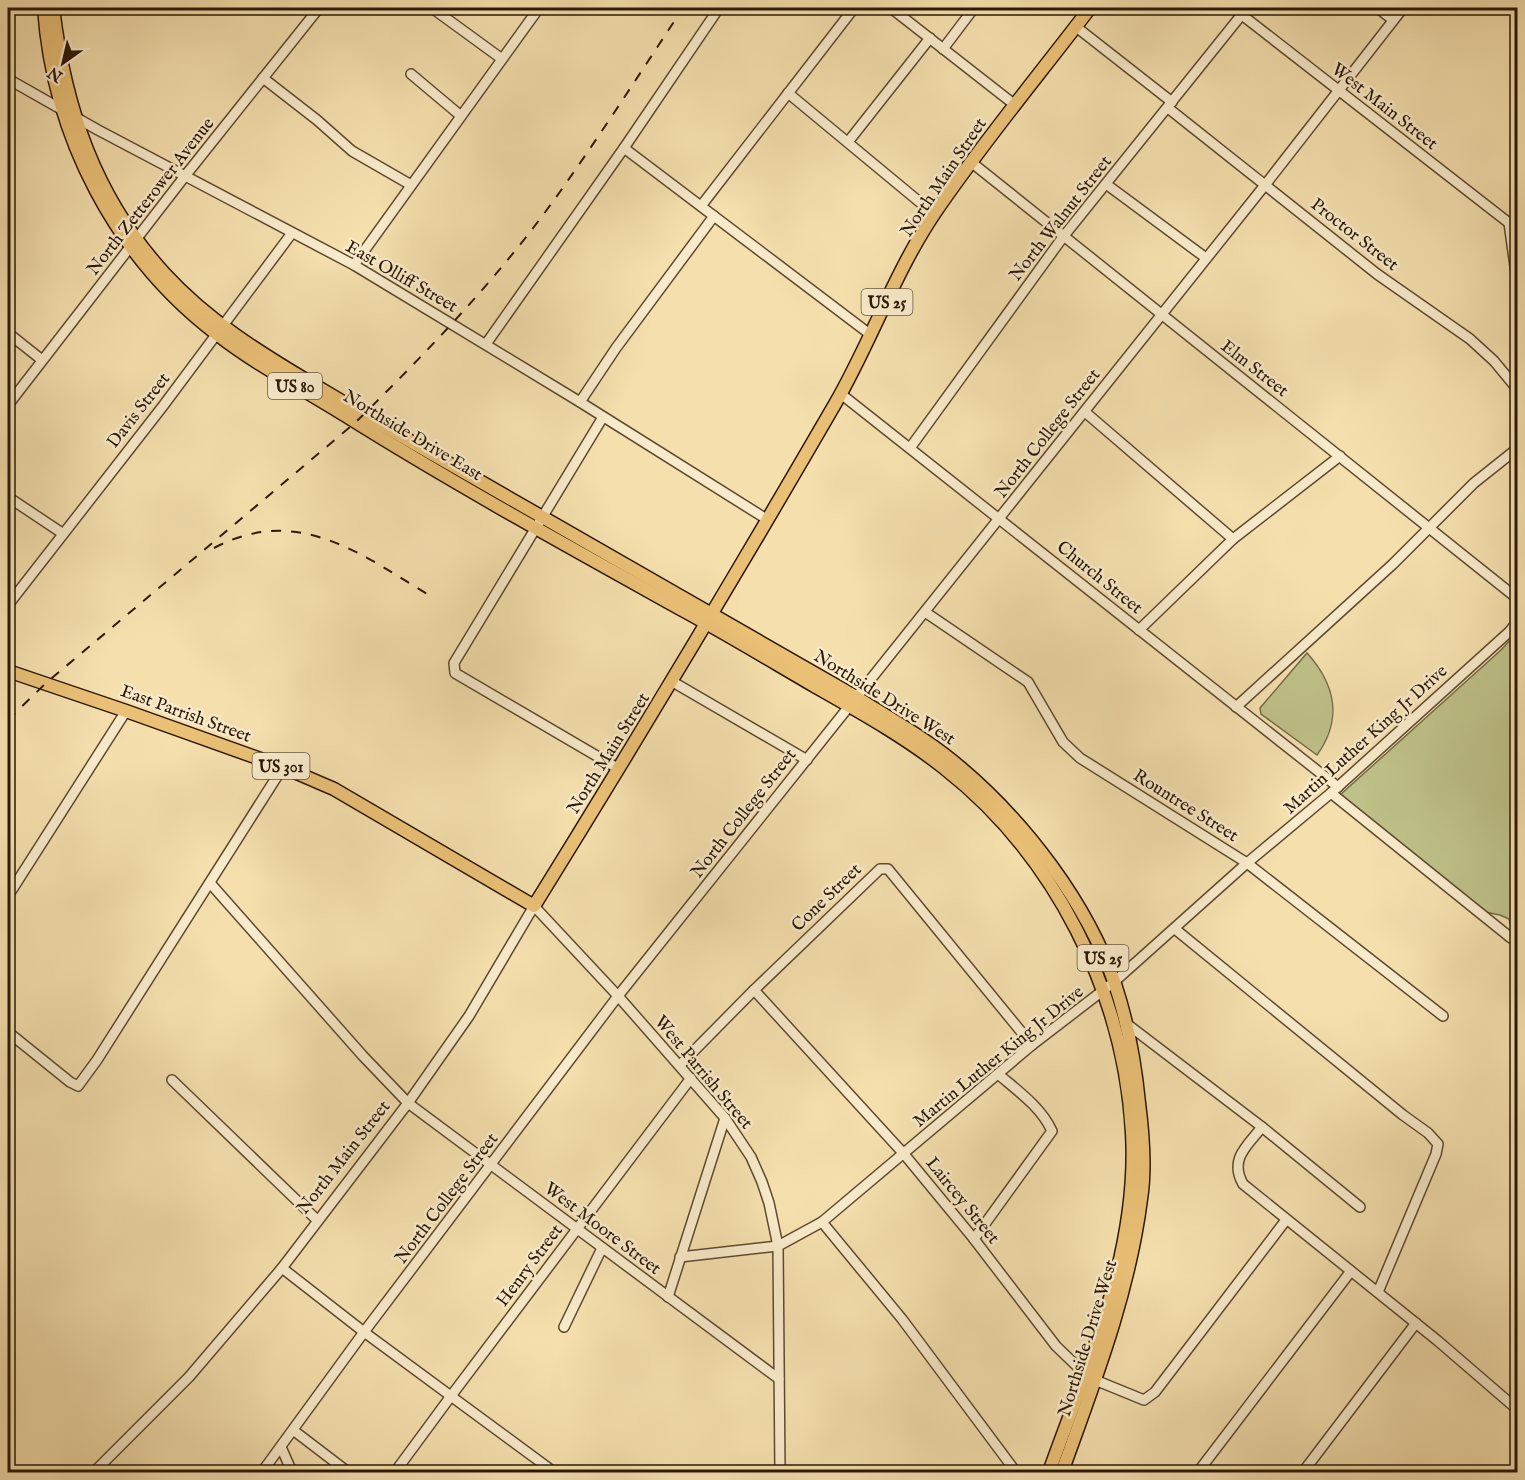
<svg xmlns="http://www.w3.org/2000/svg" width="1525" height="1480" viewBox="0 0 1525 1480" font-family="'IM FELL English',serif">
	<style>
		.green { fill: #bec188; stroke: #746c47; stroke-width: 1.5 }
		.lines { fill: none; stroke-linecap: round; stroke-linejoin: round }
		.minor-casing { stroke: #5d4a30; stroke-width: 12 }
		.major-casing { stroke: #2b1806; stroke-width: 15 }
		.minor { stroke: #f8eaca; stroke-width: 9 }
		.major { stroke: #eac076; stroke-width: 12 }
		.rail { stroke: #2b1806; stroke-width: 2; stroke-dasharray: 10 10; stroke-linecap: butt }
		.labels { text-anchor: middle; stroke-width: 5; stroke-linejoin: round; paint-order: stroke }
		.shield { fill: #f8eaca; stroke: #685741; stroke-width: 1.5 }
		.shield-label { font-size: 16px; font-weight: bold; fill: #2b1806 }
		.street-label { font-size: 18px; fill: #2b1806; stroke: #f8eaca }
	</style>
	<rect width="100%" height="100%" fill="#f4dfad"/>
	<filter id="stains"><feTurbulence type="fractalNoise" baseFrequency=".00333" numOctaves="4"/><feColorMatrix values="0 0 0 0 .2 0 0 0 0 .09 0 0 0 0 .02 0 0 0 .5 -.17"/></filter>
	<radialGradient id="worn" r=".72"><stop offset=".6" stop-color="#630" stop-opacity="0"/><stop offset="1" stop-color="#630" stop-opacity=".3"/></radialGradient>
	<g class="green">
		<polygon points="1517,633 1517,935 1511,927 1509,919 1500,915 1485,912 1340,795 1501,650"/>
		<path d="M1307,653C1335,684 1343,719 1317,755L1261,714L1260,708Z"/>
	</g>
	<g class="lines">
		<defs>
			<g id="minor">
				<polyline points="432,8 502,59"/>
				<polyline points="891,8 1015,105"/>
				<polyline points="1233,8 1518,230"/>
				<polyline points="1378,8 1393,20"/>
				<polyline points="1075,26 1172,102"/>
				<polyline points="943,49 974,8"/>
				<polyline points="411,74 461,116"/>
				<polyline points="263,78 317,120 352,151 411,185"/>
				<polyline points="8,79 98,130 354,265 580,402 768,520"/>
				<polyline points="788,93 934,214"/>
				<polyline points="1168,108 1377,274 1470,339 1494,361 1518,390"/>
				<polyline points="848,142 930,38"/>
				<polyline points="624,148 871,335"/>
				<polyline points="971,162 1518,599"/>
				<polyline points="1106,184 1206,258"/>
				<polyline points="701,206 854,8"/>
				<polyline points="1509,223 1518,288"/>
				<polyline points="354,265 539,8"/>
				<polyline points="8,333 42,360"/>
				<polyline points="486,344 624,148 719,8"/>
				<polyline points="841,394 1338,787"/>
				<polyline points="580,402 616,348 714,216"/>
				<polyline points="8,405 185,176 319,8"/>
				<polyline points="1085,412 1233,539"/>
				<polyline points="603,417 454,663 455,673 619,769"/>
				<polyline points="910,448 1063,237 1247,8"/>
				<polyline points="8,497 62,533"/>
				<polyline points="8,605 163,406 292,233"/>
				<polyline points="925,612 1028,682 1063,742 1080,758 1247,863 1443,1016"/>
				<polyline points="1139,630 1233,539 1340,456"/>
				<polyline points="673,682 807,760"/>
				<polyline points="1236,707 1393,564 1474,483 1518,448"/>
				<polyline points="1331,793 1511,938"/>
				<polyline points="210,883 363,1056 408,1103 779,1379"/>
				<polyline points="8,896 126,711"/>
				<polyline points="1175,929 1403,1115 1428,1133 1438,1144 1436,1154 1378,1292"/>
				<polyline points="754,990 904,1154 974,1239 1056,1346 1084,1373 1095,1380 1144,1400 1155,1392 1286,1220"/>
				<polyline points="1127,1024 1262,1127 1360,1207"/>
				<polyline points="8,1032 70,1082 78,1086 97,1060 283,767"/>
				<polyline points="680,1065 754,990 880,869 888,869 1032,1045"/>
				<polyline points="172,1080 317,1220"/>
				<path d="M1262,1127C1247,1146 1229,1159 1243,1184L1438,1341L1518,1410"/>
				<polyline points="822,1222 902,1319 1016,1472"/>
				<path d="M974,1239L1052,1131C1041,1107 1018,1091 998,1074"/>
				<polyline points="680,1257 778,1246 822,1222 1032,1045 1114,982 1247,863 1331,793 1509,632 1518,621"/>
				<polyline points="282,1268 364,1332 554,1472"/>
				<polyline points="668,1297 725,1118"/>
				<polyline points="564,1327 602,1248"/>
				<polyline points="293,1430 348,1472"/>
				<polyline points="281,1447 292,1472"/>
				<polyline points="94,1472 189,1377 282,1268 408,1103 469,1016 534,906 618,996 725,1118 751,1157 762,1182 769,1203 778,1246 780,1472"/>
				<polyline points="262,1472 364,1332 618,996 1265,185 1403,8"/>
				<polyline points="395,1472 451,1396 691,1078"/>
				<polyline points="1198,1472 1351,1271"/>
				<polyline points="1303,1472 1416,1323"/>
			</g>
			<g id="major">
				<path d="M44,8C53,136 115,257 218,335C258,366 303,389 346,416C456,485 571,548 686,612C730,636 773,662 816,687C860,712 905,737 944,768C1055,855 1124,992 1132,1133C1139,1251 1088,1363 1049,1472"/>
				<path d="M53,8C65,108 95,198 165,274C208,321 262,354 316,386C356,410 396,433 436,456C576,537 716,616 856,697C892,720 929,740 961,768C1026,823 1087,903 1115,984C1128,1023 1135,1062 1139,1103C1143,1134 1146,1168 1141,1199C1129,1294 1094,1383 1062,1472"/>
				<path d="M8,671L126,711L283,767L334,789L534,906C637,740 737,573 835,404C871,342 895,271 936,211C984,141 1039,75 1090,8"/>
			</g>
		</defs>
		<use href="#minor" class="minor-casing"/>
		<use href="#major" class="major-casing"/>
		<use href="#minor" class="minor"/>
		<use href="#major" class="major"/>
		<g class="rail">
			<path d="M214,548C299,503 363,556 434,598"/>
			<path d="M8,720L46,683L356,422C431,348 504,272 564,186C605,128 644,67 683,8"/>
		</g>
	</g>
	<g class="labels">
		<g class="shield">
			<rect x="861.5" y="289" width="51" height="26" rx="4.5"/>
			<rect x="268" y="373" width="54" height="26" rx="4.5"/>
			<rect x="252.5" y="753" width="57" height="26" rx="4.5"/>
			<rect x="1077.5" y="945" width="51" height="26" rx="4.5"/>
		</g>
		<g class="shield-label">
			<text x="887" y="308">US 25</text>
			<text x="295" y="392">US 80</text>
			<text x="281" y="772">US 301</text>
			<text x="1103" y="964">US 25</text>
		</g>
		<g class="street-label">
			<text transform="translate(1385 106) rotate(38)" y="6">West Main Street</text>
			<text transform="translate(943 177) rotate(-56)" y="6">North Main Street</text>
			<text transform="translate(150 196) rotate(-52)" y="6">North Zetterower Avenue</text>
			<text transform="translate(1060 218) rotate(-52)" y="6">North Walnut Street</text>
			<text transform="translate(1355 234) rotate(38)" y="6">Proctor Street</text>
			<text transform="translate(402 276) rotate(30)" y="6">East Olliff Street</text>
			<text transform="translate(1255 368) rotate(38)" y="6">Elm Street</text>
			<text transform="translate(138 410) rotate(-52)" y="6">Davis Street</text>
			<text transform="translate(1047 433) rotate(-52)" y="6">North College Street</text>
			<text transform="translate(413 435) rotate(31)" y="6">Northside Drive East</text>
			<text transform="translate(1100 577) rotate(39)" y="6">Church Street</text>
			<text transform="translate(885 697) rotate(32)" y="6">Northside Drive West</text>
			<text transform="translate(186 713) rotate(20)" y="6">East Parrish Street</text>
			<text transform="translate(1365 739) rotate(-42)" y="6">Martin Luther King Jr Drive</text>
			<text transform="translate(608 753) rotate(-58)" y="6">North Main Street</text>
			<text transform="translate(1186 805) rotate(32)" y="6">Rountree Street</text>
			<text transform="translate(743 813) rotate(-52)" y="6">North College Street</text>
			<text transform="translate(826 897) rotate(-44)" y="6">Cone Street</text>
			<text transform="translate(998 1056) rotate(-39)" y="6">Martin Luther King Jr Drive</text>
			<text transform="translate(704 1072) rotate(50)" y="6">West Parrish Street</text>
			<text transform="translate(343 1157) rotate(-52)" y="6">North Main Street</text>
			<text transform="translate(446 1198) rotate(-53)" y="6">North College Street</text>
			<text transform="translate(963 1200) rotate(51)" y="6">Laircey Street</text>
			<text transform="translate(603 1228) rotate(37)" y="6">West Moore Street</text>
			<text transform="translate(529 1265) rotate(-53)" y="6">Henry Street</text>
			<text transform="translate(1087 1338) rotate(-73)" y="6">Northside Drive West</text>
		</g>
	</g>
	<rect width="1525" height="1480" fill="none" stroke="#f4dfad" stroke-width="30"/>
	<rect x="9" y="9" width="1507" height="1462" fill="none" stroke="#2b1806" stroke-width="3"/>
	<rect x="15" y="15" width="1495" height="1450" fill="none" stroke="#2b1806" stroke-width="1.5"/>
	<g transform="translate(63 63) rotate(214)" stroke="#f8eaca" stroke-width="4.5" paint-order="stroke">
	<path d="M0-4.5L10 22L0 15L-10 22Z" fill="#2b1806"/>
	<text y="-9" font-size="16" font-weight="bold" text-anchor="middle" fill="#2b1806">N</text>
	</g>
	<rect width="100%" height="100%" filter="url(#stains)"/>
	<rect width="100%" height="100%" fill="url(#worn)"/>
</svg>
